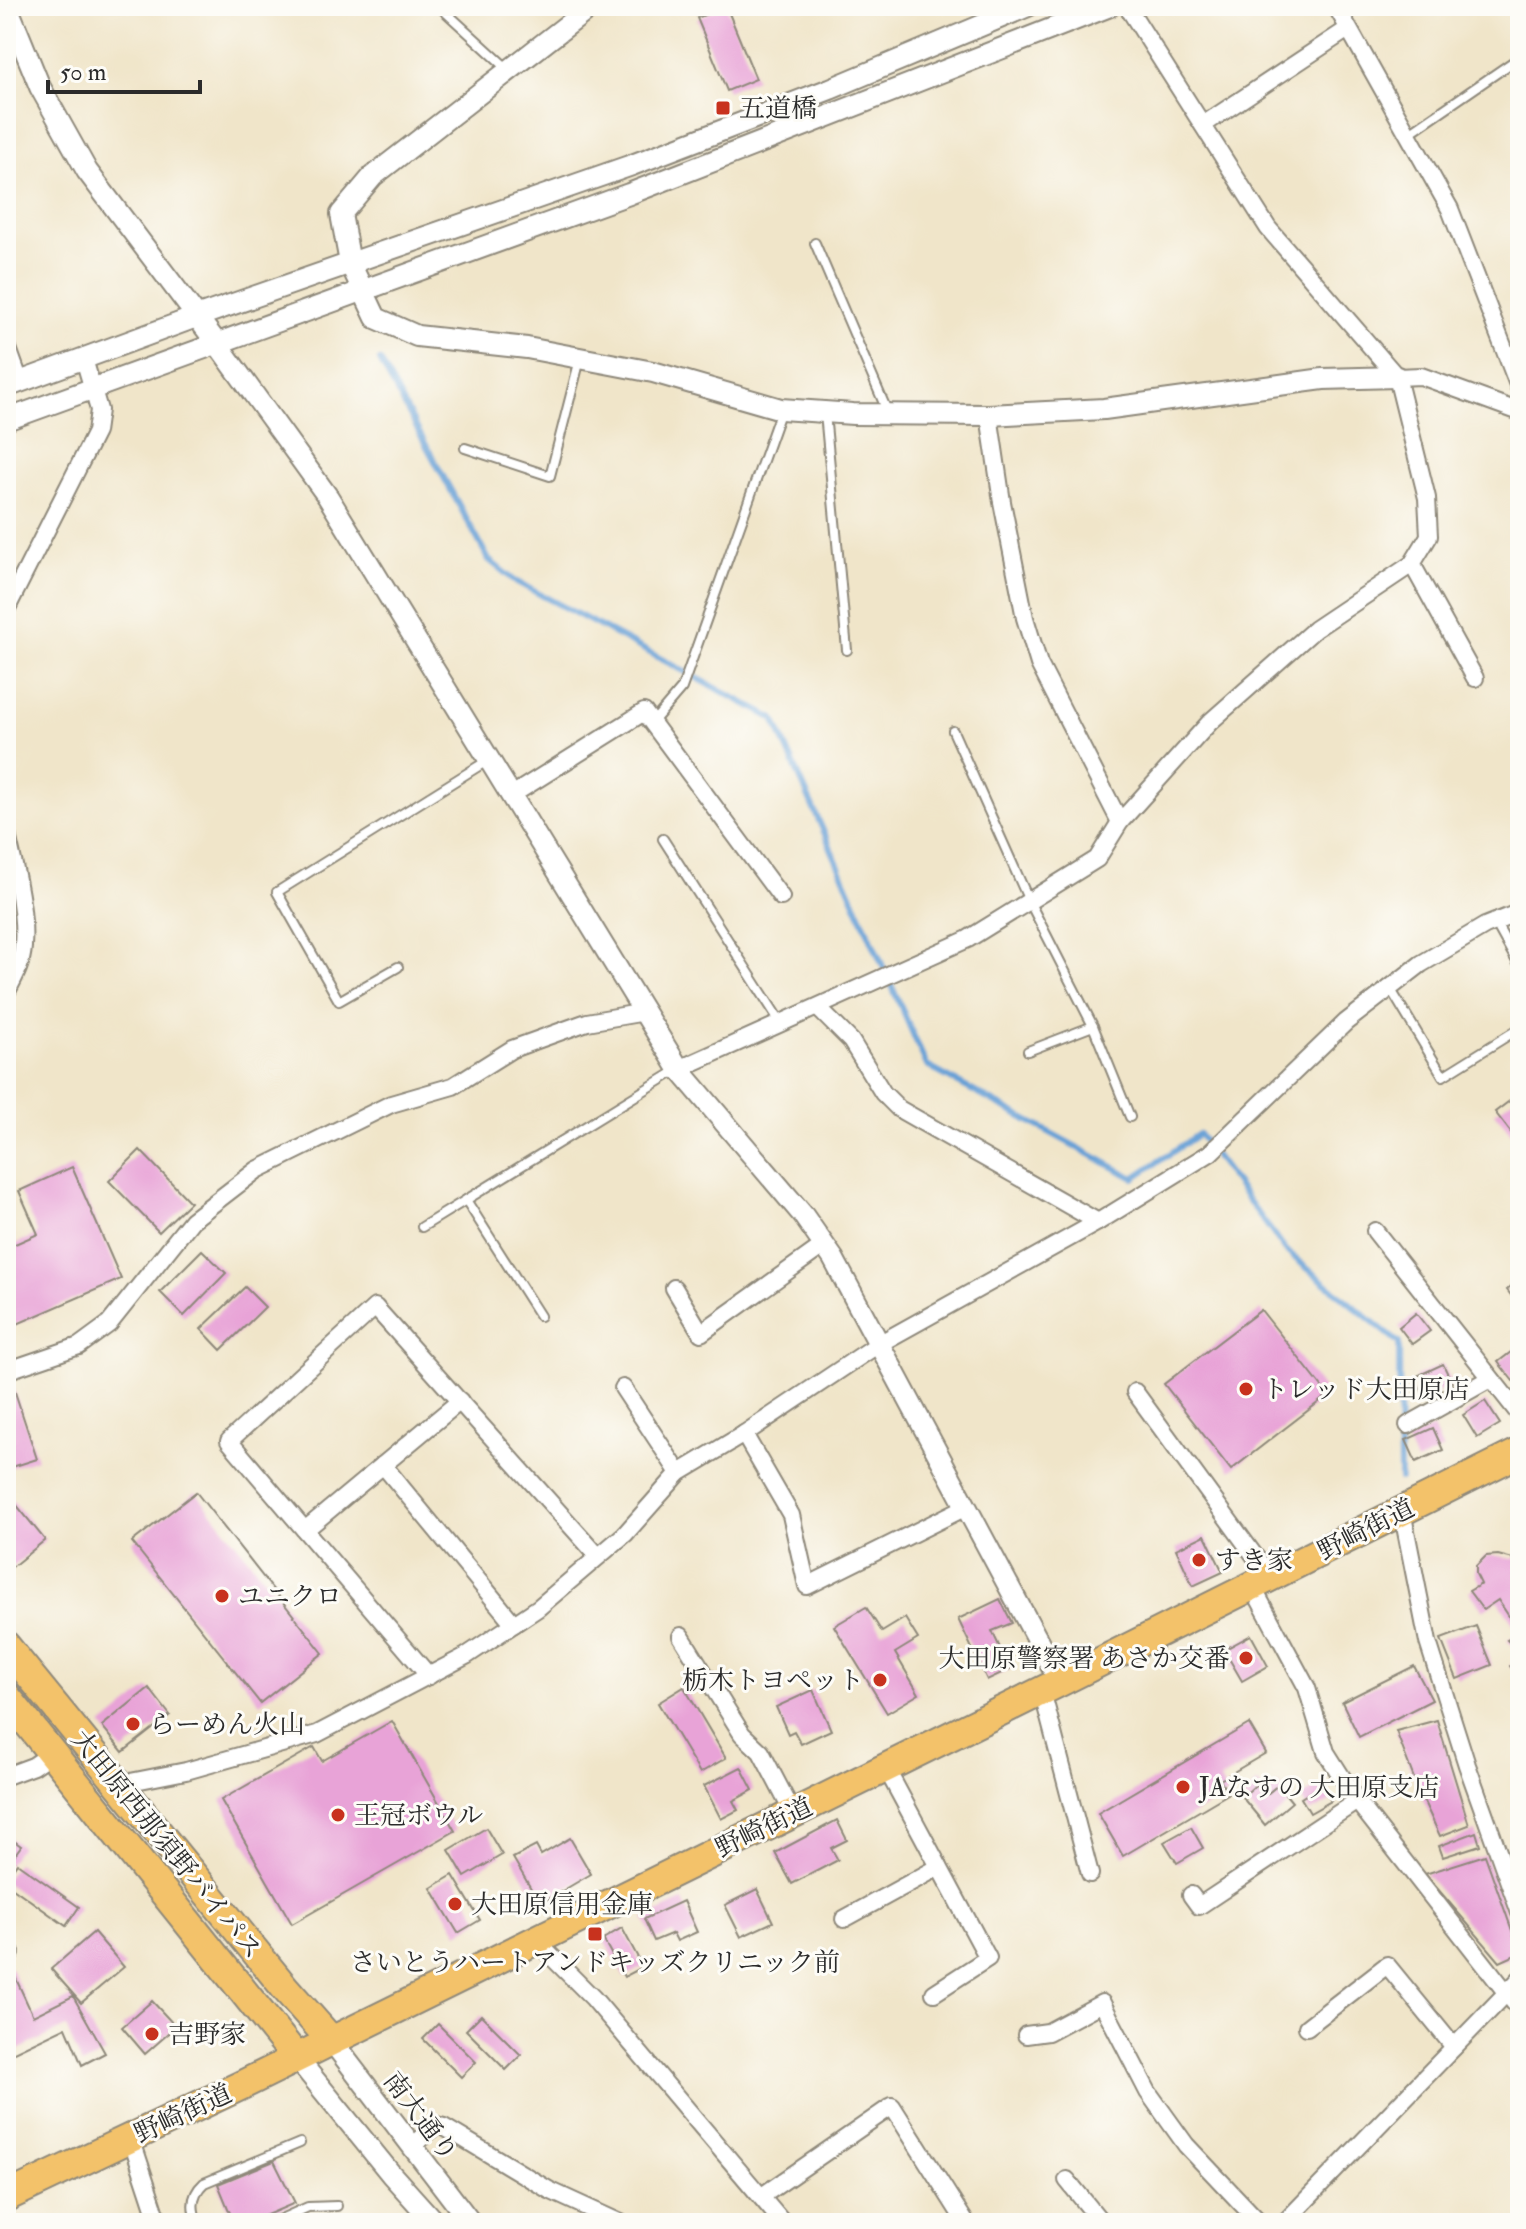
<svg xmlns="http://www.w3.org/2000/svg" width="1526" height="2229" viewBox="0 0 1526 2229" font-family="'IM FELL Double Pica','Noto Serif JP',serif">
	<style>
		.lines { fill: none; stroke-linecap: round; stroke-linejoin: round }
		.stream { stroke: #67a0d6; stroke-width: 6 }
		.building { fill: #e8a3d7 }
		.service-casing { stroke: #8e887a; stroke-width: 12 }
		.minor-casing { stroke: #8e887a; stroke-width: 20 }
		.tertiary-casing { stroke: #8e887a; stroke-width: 24 }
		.trunk-casing { stroke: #8e887a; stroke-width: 32 }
		.service { stroke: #fff; stroke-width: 8 }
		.minor { stroke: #fff; stroke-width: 16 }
		.tertiary { stroke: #fff; stroke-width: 20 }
		.trunk { stroke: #f3c26a; stroke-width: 28 }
		.poi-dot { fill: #c8321e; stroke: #fdfcf7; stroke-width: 3 }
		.labels { text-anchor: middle; stroke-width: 6; stroke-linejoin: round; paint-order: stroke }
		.poi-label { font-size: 26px; fill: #2b2b2b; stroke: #fdfcf7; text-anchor: start }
		.street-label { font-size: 26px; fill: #2b2b2b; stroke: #fdfcf7 }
	</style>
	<rect width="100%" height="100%" fill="#fdfcf7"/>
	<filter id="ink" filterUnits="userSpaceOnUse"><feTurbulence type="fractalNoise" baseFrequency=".0125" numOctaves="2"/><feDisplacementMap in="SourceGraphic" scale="16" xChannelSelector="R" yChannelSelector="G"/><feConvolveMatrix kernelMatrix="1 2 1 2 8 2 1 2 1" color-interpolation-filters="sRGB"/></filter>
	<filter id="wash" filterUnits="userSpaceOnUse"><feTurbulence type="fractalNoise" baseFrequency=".006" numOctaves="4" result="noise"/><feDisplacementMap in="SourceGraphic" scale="32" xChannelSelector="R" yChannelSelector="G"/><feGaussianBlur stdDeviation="1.8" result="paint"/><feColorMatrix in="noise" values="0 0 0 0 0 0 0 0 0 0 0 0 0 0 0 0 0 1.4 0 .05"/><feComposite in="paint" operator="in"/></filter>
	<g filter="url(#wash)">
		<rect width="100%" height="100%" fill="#f0e5c9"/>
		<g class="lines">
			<polyline class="stream" points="380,361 489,560 515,581 774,719 927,1066 1134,1178 1199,1134 1286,1251 1399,1343 1400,1479"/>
		</g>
		<g id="blocks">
			<g class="building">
				<polygon points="726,6 756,79 727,91 697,18"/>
				<polygon points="1520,1093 1520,1128 1512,1134 1495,1112"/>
				<polygon points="140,1150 190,1202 159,1232 109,1181"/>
				<polygon points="72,1167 121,1279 8,1328 6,1248 38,1234 19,1191"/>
				<polygon points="202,1250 226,1273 184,1316 160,1292"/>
				<polygon points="1520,1279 1520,1307 1507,1290"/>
				<polygon points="245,1287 265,1307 221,1350 201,1329"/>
				<polygon points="1261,1310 1328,1395 1231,1470 1164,1384"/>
				<polygon points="1416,1313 1430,1331 1412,1344 1399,1327"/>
				<polygon points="1520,1345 1520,1376 1513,1381 1498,1362"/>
				<polygon points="1443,1364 1453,1385 1425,1398 1415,1377"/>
				<polygon points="13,1386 37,1459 6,1469 6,1388"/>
				<polygon points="1485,1401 1500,1424 1477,1438 1463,1415"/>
				<polygon points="1433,1428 1443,1450 1416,1462 1406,1440"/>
				<polygon points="6,1492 45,1540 6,1572"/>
				<polygon points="196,1492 323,1653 260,1703 132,1542"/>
				<polygon points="1205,1535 1223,1572 1193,1586 1176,1549"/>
				<polygon points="1520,1554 1520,1653 1507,1640 1520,1633 1498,1600 1483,1610 1469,1591 1481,1584 1476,1574 1476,1566 1486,1556 1498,1555 1513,1559"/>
				<polygon points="1000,1599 1012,1623 992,1631 1010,1669 987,1680 958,1619"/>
				<polygon points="866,1607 882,1632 905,1618 918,1639 895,1653 919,1694 887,1713 834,1626"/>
				<polygon points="1476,1626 1492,1665 1457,1679 1441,1639"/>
				<polygon points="1251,1635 1268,1666 1242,1681 1224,1650"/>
				<polygon points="1520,1655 1520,1679 1510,1666"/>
				<polygon points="1414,1666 1432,1700 1359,1737 1342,1702"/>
				<polygon points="684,1687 726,1758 700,1773 658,1703"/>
				<polygon points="149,1688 170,1715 123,1752 102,1726"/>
				<polygon points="813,1690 831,1730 801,1744 794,1731 788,1734 776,1707"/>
				<polygon points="1437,1720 1469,1825 1440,1836 1418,1789 1396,1731"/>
				<polygon points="392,1721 455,1831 292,1924 221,1800 314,1747 322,1761"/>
				<polygon points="1249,1724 1266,1753 1220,1780 1228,1794 1123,1856 1098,1813"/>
				<polygon points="741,1767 753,1790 733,1801 738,1810 721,1819 704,1786"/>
				<polygon points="1258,1783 1267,1794 1278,1785 1292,1802 1265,1825 1242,1797"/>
				<polygon points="1322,1785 1331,1801 1310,1813 1301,1798"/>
				<polygon points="837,1820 847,1840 831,1848 838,1860 792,1884 775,1853"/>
				<polygon points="1191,1827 1203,1848 1177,1863 1164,1842"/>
				<polygon points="486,1828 502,1855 465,1877 449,1850"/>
				<polygon points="1476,1832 1480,1845 1443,1857 1439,1846"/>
				<polygon points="6,1835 21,1846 6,1867"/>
				<polygon points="570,1838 591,1874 540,1904 513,1858 536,1846 541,1855"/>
				<polygon points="1485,1855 1520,1953 1500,1962 1425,1874"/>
				<polygon points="17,1863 79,1907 66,1926 6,1883 6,1879"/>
				<polygon points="453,1875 480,1920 458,1933 431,1888"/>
				<polygon points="757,1889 773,1922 741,1937 725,1905"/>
				<polygon points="683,1901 697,1932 677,1941 673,1933 654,1941 644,1919"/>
				<polygon points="622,1928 643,1967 624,1977 603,1939"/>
				<polygon points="94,1932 124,1967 81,2003 51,1969"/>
				<polygon points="11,1968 33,2016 73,1996 105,2053 82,2065 66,2027 12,2053 6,2041 6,1971"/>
				<polygon points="152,2001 176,2027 145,2054 122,2027"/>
				<polygon points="481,2015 521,2055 506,2070 466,2030"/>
				<polygon points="438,2024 476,2062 461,2077 423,2039"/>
				<polygon points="274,2161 295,2203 248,2223 234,2223 218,2184"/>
			</g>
		</g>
	</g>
	<g filter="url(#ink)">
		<use href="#blocks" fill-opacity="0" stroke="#8e887a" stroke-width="2"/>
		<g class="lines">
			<defs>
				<g id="service">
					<polyline points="439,6 509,70"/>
					<polyline points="1408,134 1520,57"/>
					<polyline points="815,243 888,413"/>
					<polyline points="825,413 847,650"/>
					<polyline points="465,448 550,476 580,359"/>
					<polyline points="652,723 682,688 781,410"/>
					<polyline points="953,731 1030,903 1093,1026 1130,1117"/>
					<polyline points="663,839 781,1023"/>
					<polyline points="1495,922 1520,967"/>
					<polyline points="398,967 339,1001 277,892 490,759"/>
					<polyline points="1390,988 1443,1076 1520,1028"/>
					<polyline points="1028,1051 1093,1026"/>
					<polyline points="466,1200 540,1316"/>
					<polyline points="422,1227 679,1069"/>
					<path d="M198,2223C191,2209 191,2195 204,2183L300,2143"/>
					<polyline points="272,2223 308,2207 337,2206"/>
				</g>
				<g id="minor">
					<polyline points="1127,6 1268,228 1397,377 1421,376 1520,412"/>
					<polyline points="1336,6 1450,209 1520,390"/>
					<polyline points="1203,125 1348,29"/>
					<polyline points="6,343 20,382"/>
					<polyline points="989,415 1002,502 1025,618 1039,664 1120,822"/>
					<polyline points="1412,564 1475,678"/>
					<polyline points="6,610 96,432 99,410 84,359"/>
					<polyline points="512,795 644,712 781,897"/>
					<path d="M6,830C14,867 26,908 23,947C22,964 14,978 6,993"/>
					<polyline points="818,1008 851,1041 883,1093 899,1109 1098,1222"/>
					<polyline points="679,1069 968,939 1097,859 1120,822 1210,722 1315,629 1412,564 1429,536 1427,498 1397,377"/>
					<polyline points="1375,1231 1520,1415"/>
					<polyline points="674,1288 701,1333 824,1245"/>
					<polyline points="6,1371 79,1346 109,1324 192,1220 257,1170 391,1104 453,1086 512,1049 587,1022 645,1012"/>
					<polyline points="623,1388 679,1473"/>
					<polyline points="1135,1392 1270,1577"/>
					<polyline points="1408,1425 1490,1379"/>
					<polyline points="744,1434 791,1515 807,1586 966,1507"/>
					<polyline points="383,1465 514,1624"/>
					<polyline points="1402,1511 1428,1642 1467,1765 1520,1913"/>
					<polyline points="305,1530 460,1401"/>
					<polyline points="1252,1586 1307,1688 1326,1752 1357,1801 1520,2010"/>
					<polyline points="681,1636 742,1734 761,1752 793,1813"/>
					<polyline points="429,1676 229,1441 375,1307 598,1556"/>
					<polyline points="1042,1691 1090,1874"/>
					<polyline points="886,1768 988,1958 934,1993"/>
					<polyline points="6,1776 33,1766 52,1753"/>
					<polyline points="120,1784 186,1771 317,1734 466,1656 538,1608 625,1534 679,1473 744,1434 877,1345 1098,1222 1210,1153 1346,1022 1421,964 1485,926 1520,912"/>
					<polyline points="1191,1895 1199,1906 1357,1801"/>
					<polyline points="844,1919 939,1867"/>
					<polyline points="535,1940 593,1998 783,2223"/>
					<polyline points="6,1956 11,1953"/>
					<polyline points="1307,2027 1387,1965 1454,2047"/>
					<polyline points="1026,2035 1048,2032 1102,2003 1148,2092 1186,2145 1260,2223"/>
					<polyline points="131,2138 159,2223"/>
					<polyline points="412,2147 436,2125 444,2127 549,2190 621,2223"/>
					<polyline points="1067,2180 1102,2223"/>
					<polyline points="762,2196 892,2106 966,2223"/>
					<polyline points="1284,2223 1520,1979"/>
				</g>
				<g id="tertiary">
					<polyline points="7,6 40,87 87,171 216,342 328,497 679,1069 803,1215 833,1258 1060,1682"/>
					<polyline points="592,6 373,176 341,214 350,263 376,318 417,336 527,348 653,372 781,409 853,414 989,415 1104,409 1323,379 1397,377"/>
					<polyline points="6,387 196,317 632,165 830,89 1028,6"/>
					<polyline points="6,420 629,194 1110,6"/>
					<polyline points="331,2040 471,2223"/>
					<polyline points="296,2057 391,2174 435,2223"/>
				</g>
				<g id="trunk">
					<polyline points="6,1646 285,1988 331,2040"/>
					<polyline points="6,1696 296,2057"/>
					<polyline points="6,2197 240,2086 1060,1682 1520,1452"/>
				</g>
			</defs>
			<use href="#service" class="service-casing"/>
			<use href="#minor" class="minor-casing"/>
			<use href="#tertiary" class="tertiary-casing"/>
			<use href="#trunk" class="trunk-casing"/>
			<use href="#service" class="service"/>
			<use href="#minor" class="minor"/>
			<use href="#tertiary" class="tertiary"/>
			<use href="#trunk" class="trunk"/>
		</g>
	</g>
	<g class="poi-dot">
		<rect x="715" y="100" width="16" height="16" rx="4"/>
		<circle cx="1246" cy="1389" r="8"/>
		<circle cx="1199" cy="1560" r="8"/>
		<circle cx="222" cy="1596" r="8"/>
		<circle cx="1246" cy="1658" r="8"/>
		<circle cx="880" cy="1680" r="8"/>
		<circle cx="133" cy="1724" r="8"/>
		<circle cx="1183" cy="1787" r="8"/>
		<circle cx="338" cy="1815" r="8"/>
		<circle cx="455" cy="1904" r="8"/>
		<rect x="587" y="1926" width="16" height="16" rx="4"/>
		<circle cx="152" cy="2034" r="8"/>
	</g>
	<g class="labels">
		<g class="poi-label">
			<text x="739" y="117">五道橋</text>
			<text x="1262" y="1398">トレッド大田原店</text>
			<text x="1215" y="1569">すき家</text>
			<text x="238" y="1605">ユニクロ</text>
			<text x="1230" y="1667" text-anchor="end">大田原警察署 あさか交番</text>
			<text x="864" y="1689" text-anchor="end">栃木トヨペット</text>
			<text x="149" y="1733">らーめん火山</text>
			<text x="1199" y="1796">JAなすの 大田原支店</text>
			<text x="354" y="1824">王冠ボウル</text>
			<text x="471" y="1913">大田原信用金庫</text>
			<text x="595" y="1971" text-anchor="middle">さいとうハートアンドキッズクリニック前</text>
			<text x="168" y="2043">吉野家</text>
		</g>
		<g class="street-label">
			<text transform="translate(1366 1529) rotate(-27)" y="9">野崎街道</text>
			<text transform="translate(764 1827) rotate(-26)" y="9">野崎街道</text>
			<text transform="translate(167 1844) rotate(51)" y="9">大田原西那須野バイパス</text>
			<text transform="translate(183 2113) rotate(-25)" y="9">野崎街道</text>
			<text transform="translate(421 2116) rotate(53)" y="9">南大通り</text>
		</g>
	</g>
	<rect width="1526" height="2229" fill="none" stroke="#fdfcf7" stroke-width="32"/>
	<path d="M48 80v12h152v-12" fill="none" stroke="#2b2b2b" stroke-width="4"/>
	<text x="60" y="80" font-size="24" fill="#2b2b2b" stroke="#fdfcf7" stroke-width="6" paint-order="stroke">50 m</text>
</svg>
